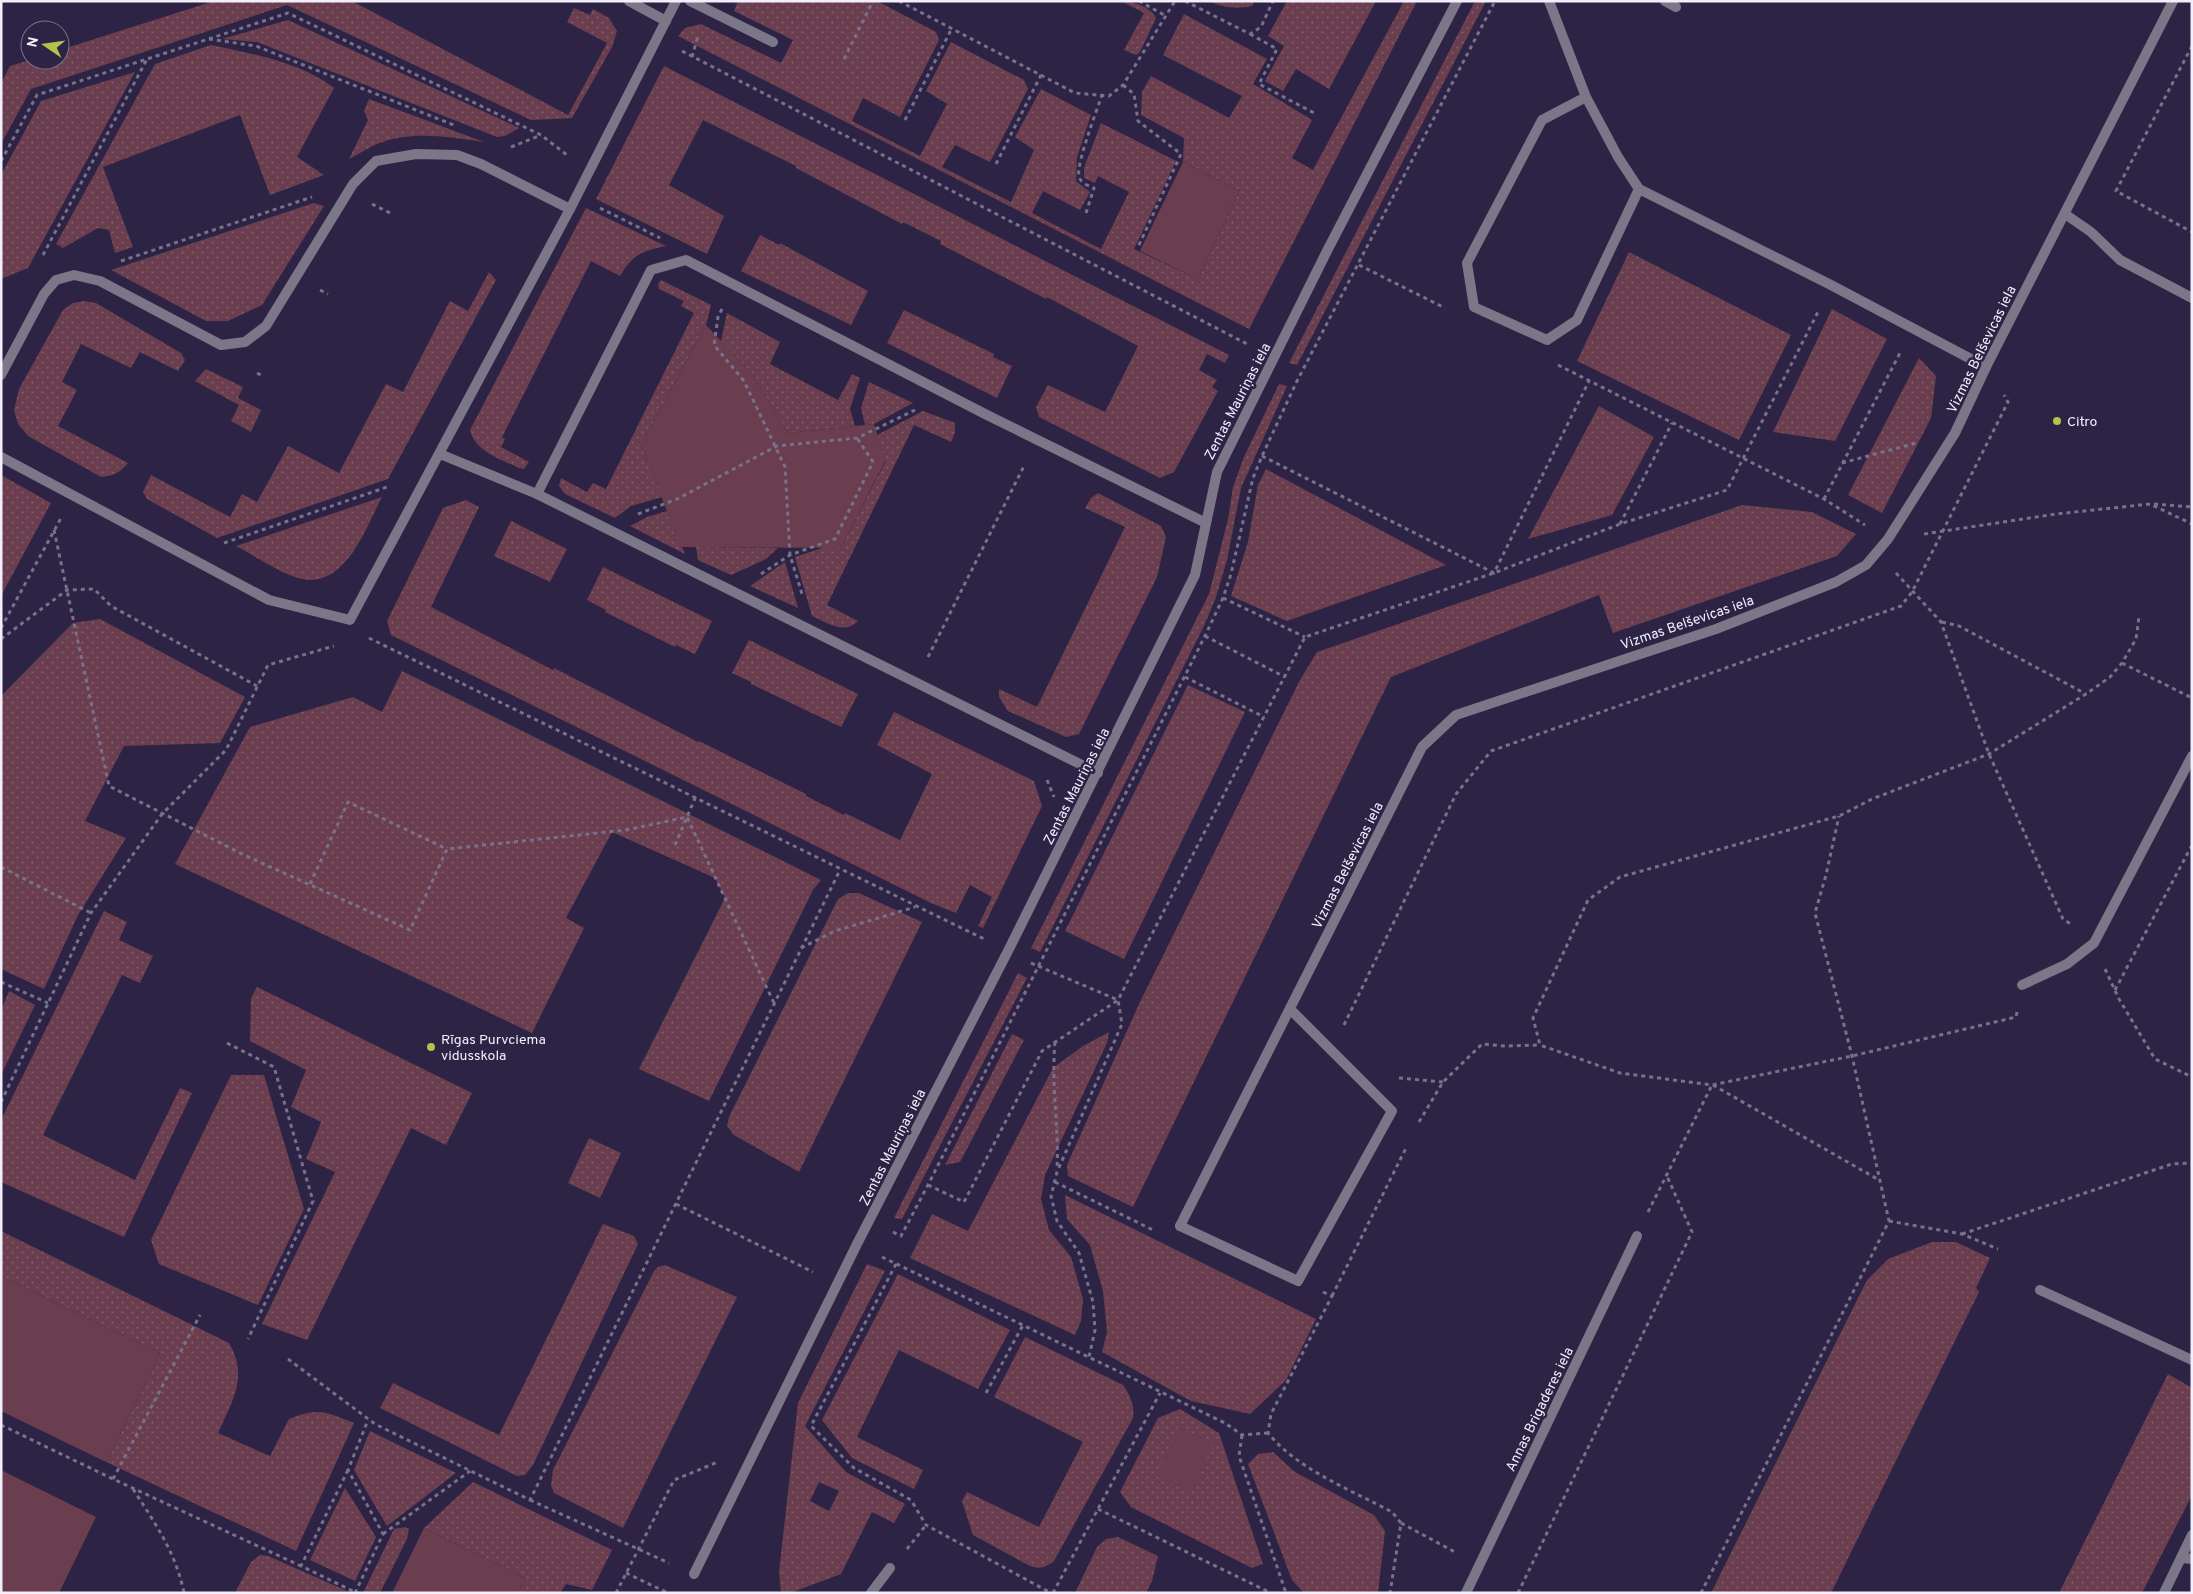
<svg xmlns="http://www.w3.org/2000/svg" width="2193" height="1594" viewBox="0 0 2193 1594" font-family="Overpass,sans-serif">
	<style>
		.grass { fill: url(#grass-dots); fill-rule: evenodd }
		.green { fill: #6a3e4e }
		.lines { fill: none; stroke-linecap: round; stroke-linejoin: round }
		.path { stroke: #78718b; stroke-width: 3; stroke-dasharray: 4 4; stroke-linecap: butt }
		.service { stroke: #7b7688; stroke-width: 10 }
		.minor { stroke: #7b7688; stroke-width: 10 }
		.poi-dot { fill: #b3c24b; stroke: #2d2345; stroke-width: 2 }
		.labels { text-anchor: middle; stroke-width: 5; stroke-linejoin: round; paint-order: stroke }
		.street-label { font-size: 14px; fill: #f2effc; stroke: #2d2345 }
		.poi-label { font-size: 14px; fill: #f2effc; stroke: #2d2345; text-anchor: start }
	</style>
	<defs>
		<pattern id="grass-dots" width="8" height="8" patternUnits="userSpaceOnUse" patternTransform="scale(1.25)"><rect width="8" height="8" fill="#6a3e4e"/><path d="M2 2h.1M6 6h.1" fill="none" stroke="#805a68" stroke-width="1.8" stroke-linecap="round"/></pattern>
	</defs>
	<rect width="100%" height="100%" fill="#2d2345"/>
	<g class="grass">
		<polygon points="214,1 352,1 568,115 607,43 567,22 574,8 590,15 593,9 609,18 617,31 612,47 572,118 531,120 287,5 31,89 1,144 1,83 10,66 30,60 60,60 60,50"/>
		<polygon points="738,1 877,1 936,32 939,40 900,117 863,98 852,121 920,156 947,104 926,91 951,42 1024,80 1028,89 990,162 955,145 942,167 1011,202 1034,150 1015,137 1041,89 1091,115 1077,157 1076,181 1090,192 1080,210 1043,191 1032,213 1101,249 1129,192 1098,176 1095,183 1084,178 1084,168 1101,123 1176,161 1134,249 1198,279 1239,191 1183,162 1184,138 1141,115 1142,92 1151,76 1229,118 1242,96 1163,55 1184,14 1267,59 1253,84 1312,120 1292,158 1313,170 1404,1 1417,1 1249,329 678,36 685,28 701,24 781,63 793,40 734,11"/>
		<path d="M1121,1C1133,1 1151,7 1156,18L1140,52L1136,55L1124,50L1144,13Z"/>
		<path d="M1209,1H1254L1252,6C1238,9 1222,8 1209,1Z"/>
		<polygon points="1287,1 1376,1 1329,89 1296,69 1283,91 1265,81 1284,46 1268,36"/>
		<polygon points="1475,1 1486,1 1297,365 1289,363"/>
		<polygon points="288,20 519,128 505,136 497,137 257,42 222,39"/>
		<path d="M211,45C253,54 300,62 334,88L297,157L324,175L270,195L240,115L103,167L133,247L115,253L109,230L98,228L63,248L56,244L155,64Z"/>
		<polygon points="664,66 1229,355 1225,363 1207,354 1199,370 1217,380 1212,387 1218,391 1174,472 1160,478 1039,417 1036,407 1048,385 1105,412 1138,346 1047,297 1046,299 940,244 941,241 903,222 902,224 796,168 796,166 703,120 669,185 724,216 707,254 596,199"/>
		<polygon points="135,72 28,268 1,279 1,175 41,101"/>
		<path d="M369,99L484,142C448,137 412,130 377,144C367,148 358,155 349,159L368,120L364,111Z"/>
		<polygon points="314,203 324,206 262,305 228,321 206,321 111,270"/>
		<path d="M586,208L666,246C642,251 633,254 620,276L591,261L502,437L505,439L501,447L529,462L524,469L519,468C500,459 475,451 470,430Z"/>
		<polygon points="760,235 779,245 780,243 868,291 851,325 741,271"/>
		<polygon points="1629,252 1791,335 1739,440 1577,361"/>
		<polygon points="489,272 496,280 388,479 217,538 147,499 143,492 151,475 230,517 242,494 257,502 288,446 339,473 386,384 403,392 450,301 468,311"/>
		<polygon points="661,280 711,305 706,325 641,445 662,497 631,506 615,518 565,494 559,486 561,478 587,492 593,483 606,489 694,313 681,306 684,301 659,289 658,284"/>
		<path d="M84,301L96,303L181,353L185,360L178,371L140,352L131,368L81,344L62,382L77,390L58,426L128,463C120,473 113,476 101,477L28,436L18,424L14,410L19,389L63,310L73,303Z"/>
		<polygon points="1832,309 1887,339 1835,441 1773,432"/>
		<polygon points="904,310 994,354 993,357 1012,366 997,398 887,343"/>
		<polygon points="727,313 780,342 770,364 838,400 852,374 860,378 850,409 855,426 788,433 752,374 721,341"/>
		<polygon points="1919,358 1936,376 1931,418 1882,513 1848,495"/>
		<polygon points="206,369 243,387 238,398 261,410 251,432 231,421 239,405 195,381"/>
		<polygon points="869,382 913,403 874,424 865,425 861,408"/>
		<polygon points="1279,384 1287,386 1241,488 1227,560 1216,597 1204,626 1040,952 1031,948 1209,594 1228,519 1233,487 1244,457"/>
		<polygon points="1599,406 1654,437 1612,515 1528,539"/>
		<path d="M923,411L955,423V433L951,442L914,425L827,605L858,621C844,635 828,623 812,616L795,557L822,548H841L885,462L877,435Z"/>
		<polygon points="1266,469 1446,565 1287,621 1231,596 1248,542 1258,485"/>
		<polygon points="1,475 51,503 1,596"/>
		<polygon points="1098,493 1161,526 1166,537 1157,577 1079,734 1066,737 1008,711 999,697 999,689 1037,707 1125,527 1085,508 1091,498"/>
		<path d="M382,497C366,527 346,588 302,579C282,575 255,556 236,546Z"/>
		<polygon points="466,500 479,507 431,607 553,670 554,668 698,742 699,741 806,794 806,796 844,815 845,813 900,840 932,774 877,745 894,712 1034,781 1042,806 983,928 978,926 992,897 970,885 956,913 931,903 391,635 387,621 443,508"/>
		<polygon points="1742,505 1812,512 1856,534 1837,556 1613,633 1599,595 1391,677 1133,1207 1068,1176 1067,1165 1139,1004 1300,680 1317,652"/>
		<polygon points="667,511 685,554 630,526 647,517"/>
		<polygon points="511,521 567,549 550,582 494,556"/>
		<polygon points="696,547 778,548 766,559 731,575 698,560"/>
		<polygon points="785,562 798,608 750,586"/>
		<polygon points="603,567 712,621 695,654 676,645 675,647 605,612 606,610 587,600"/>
		<polygon points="100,619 245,697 220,743 124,746 85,821 126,838 78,915 44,989 1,969 1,696 73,623"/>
		<polygon points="749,640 858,694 841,727 751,684 751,682 732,673"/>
		<polygon points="402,671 821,880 813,890 709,1101 639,1069 725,898 715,878 612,832 566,918 584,928 532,1033 175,864 250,727 353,697 382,712"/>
		<polygon points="1188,685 1245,712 1124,959 1065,931"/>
		<polygon points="848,893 859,893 922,922 799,1172 734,1135 727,1126 729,1117 838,899"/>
		<polygon points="104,911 127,922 119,940 153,956 140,983 122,975 43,1135 135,1180 180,1088 192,1093 124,1237 1,1182 1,1120"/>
		<polygon points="1018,973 1027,978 902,1219 894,1218"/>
		<polygon points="257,987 472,1093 446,1145 411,1128 307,1340 262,1324 335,1172 306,1159 321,1122 291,1107 306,1070 250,1041 251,998"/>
		<polygon points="9,991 35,1005 1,1075 1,1010"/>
		<polygon points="1109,1032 1107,1043 1045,1175 1041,1199 1049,1230 1071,1257 1083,1299 1081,1321 1075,1335 910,1258 932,1214 968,1231 1053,1068 1083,1046"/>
		<polygon points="1012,1034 1024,1040 960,1162 945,1165"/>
		<polygon points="231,1075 264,1075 304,1209 258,1305 159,1264 151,1240"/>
		<polygon points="589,1138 621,1153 600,1198 568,1183"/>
		<polygon points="1065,1195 1316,1319 1286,1380 1250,1414 1191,1401 1102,1352 1107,1332 1103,1291 1090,1245 1067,1219"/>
		<polygon points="603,1224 634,1236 638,1244 533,1465 525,1475 517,1476 380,1408 393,1383 499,1435"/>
		<path d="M1,1231L229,1343C249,1377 232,1401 218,1433L270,1456L289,1419C319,1407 325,1412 354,1423L296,1551L106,1462L160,1353L1,1276Z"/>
		<polygon points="1932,1242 1956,1242 1990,1258 1976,1288 1979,1292 1831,1593 1711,1593 1867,1280 1888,1259"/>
		<path d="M867,1264L885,1271L805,1426L846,1472L905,1504L894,1523L872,1512L841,1574L790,1593H781L779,1572L798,1403ZM819,1482L839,1491L829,1511L810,1501Z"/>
		<polygon points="665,1265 737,1297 623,1528 554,1493 551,1485 553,1470 654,1271 658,1267"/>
		<polygon points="898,1274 1010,1330 978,1389 899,1350 857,1437 923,1470 914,1489 852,1458 822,1420"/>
		<path d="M1025,1337L1123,1385C1130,1394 1135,1407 1133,1418L1054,1561C1045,1568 1040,1569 1030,1566L973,1535L962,1501L967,1492L1039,1527L1083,1442L994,1397Z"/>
		<polygon points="2168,1374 2192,1388 2192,1495 2142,1593 2059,1593"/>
		<polygon points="1180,1409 1219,1433 1263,1564 1252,1568 1131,1507 1120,1492 1158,1418"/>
		<polygon points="370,1431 456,1473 387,1526 354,1470"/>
		<polygon points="1273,1452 1295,1472 1374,1515 1385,1531 1378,1593 1304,1593 1292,1580 1248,1464 1258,1454"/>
		<polygon points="473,1482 612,1550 592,1590 566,1584 560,1593 518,1593 525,1578 424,1528"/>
		<polygon points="345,1488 376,1537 355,1581 310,1560"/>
		<polygon points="405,1527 409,1529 407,1539 380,1593 363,1593 394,1529"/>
		<polygon points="1118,1537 1158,1556 1152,1581 1146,1593 1075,1593 1097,1547 1106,1539"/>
		<polygon points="260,1555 268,1556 347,1591 235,1593 251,1562"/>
	</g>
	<g class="green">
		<polygon points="1183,162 1239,191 1198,279 1140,251"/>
		<polygon points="706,325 752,374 788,433 874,424 885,461 841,548 681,547 641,445"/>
		<polygon points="1,1276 160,1353 106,1462 1,1411"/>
		<polygon points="1179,1427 1214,1443 1192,1492 1156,1476"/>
		<polygon points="1,1470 96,1517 59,1593 1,1593"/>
		<polygon points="424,1528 525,1578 518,1593 392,1593"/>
	</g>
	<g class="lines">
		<g class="path">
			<polyline points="899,1 1075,93 1109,96 1123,85 1175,1"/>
			<polyline points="1139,1 1166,16"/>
			<polyline points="1185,1 1250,34 1261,27 1273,1"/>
			<polyline points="1250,34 1277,49 1259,84 1316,114"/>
			<polyline points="209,39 256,46 456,126"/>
			<polyline points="2192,46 2116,191 2192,232"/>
			<polyline points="682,51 1249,345"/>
			<polyline points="692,57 698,36"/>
			<polyline points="844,59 873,1"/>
			<polyline points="1123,85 1134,94 1138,121 1181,154 1138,247"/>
			<polyline points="905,120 952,28"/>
			<polyline points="511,147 541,135"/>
			<polyline points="1,161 37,95 288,13 541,135 567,155"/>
			<polyline points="996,164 1041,75"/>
			<polyline points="372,204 392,214"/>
			<polyline points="600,208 660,238"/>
			<path d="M1086,213L1094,188C1089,186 1080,183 1079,176C1076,164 1097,110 1102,95"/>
			<polyline points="43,255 147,59"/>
			<polyline points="121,261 312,197"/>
			<polyline points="1359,265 1445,308"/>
			<polyline points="320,290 328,294"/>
			<polyline points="722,309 718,317 714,345 744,381 785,467 790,555 802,594"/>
			<polyline points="1558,365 1824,499 1865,525"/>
			<polyline points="257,373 261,375"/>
			<polyline points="1262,456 1494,573 1589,381"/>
			<polyline points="1842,463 1916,443"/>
			<polyline points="1824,499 1900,353"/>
			<polyline points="2154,504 2192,507"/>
			<polyline points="638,514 677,499 777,446 857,438 915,410"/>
			<polyline points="1620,524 1672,423"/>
			<polyline points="54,530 109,786 244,855 410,930 447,849 626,830 687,817 774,1003"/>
			<polyline points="1924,534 2056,514 2150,504 2192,524"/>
			<polyline points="224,543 390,486"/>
			<polyline points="1896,573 1941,622 1989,754 2063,919 2072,925"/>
			<polyline points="761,574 790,555 835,539 873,462 857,438"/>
			<polyline points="1223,598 1305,637"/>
			<polyline points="1942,622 1959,626 2086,694"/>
			<polyline points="1,628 61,518"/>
			<polyline points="1205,636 1285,677"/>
			<polyline points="369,638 984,939"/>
			<polyline points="1,639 67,590 94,589 111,606 257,686"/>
			<polyline points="928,657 1025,464"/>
			<polyline points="2122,663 2192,698"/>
			<polyline points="1185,677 1264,717"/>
			<polyline points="1047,780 1054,797"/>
			<polyline points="675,845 696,796"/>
			<polyline points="1,867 91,913"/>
			<polyline points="310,884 348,802 447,849"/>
			<polyline points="801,948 835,931 915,907"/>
			<polyline points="1031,963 1118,1000 1122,1024 1057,1172 1051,1196 1057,1221 1079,1253 1093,1302 1095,1330 1089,1357"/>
			<polyline points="2105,969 2119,999 2155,1059 2192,1077"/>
			<polyline points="1,982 48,1003"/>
			<polyline points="2115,990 2192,845"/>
			<polyline points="2017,1012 2016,1017 1852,1056 1712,1085 1620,1073 1540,1045 1533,1018 1588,900 1620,877 1839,816 1872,799 1989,754 2086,694 2110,677 2122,663 2136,639 2139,617"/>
			<polyline points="1344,1025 1456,794 1491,751 1901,606 1912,592 2008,402 2004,395"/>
			<path d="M1055,1042C1051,1085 1059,1127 1057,1169"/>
			<polyline points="227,1043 274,1067 313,1201 248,1339"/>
			<polyline points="1399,1078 1443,1082"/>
			<polyline points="1713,1085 1879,1180"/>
			<polyline points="1,1102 91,913 162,814 226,750 268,665 334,646"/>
			<polyline points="1419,1122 1443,1082 1482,1044 1505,1046 1540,1045"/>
			<polyline points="1055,1182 1153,1230"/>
			<polyline points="928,1185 964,1202 1042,1051 1118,1000 1305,637 1494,573 1620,524 1727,490 1819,310"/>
			<polyline points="676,1204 813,1272"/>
			<polyline points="1648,1212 1712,1085"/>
			<polyline points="1889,1221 1962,1234 1998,1249"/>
			<polyline points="893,1232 901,1236 928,1185 1205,636 1223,598 1231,574 1253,478 1262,456 1297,381 1495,1"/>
			<polyline points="1962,1234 2172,1164 2192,1163"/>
			<polyline points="882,1257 1225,1423 1242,1435 1268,1433"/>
			<polyline points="896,1264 811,1426 854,1468 911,1500 926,1525 1051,1593"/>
			<path d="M1323,1292L1332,1296L1271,1414L1268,1433C1297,1469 1351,1490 1392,1512L1401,1523L1390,1593"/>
			<polyline points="1332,1296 1406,1148"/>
			<polyline points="288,1359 375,1424 530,1500 840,870"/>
			<polyline points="986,1393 1023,1325"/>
			<polyline points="1,1425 113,1479 301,1566"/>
			<polyline points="1242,1435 1239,1456 1286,1593"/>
			<polyline points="348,1470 301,1566 355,1592"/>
			<polyline points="113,1479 200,1315"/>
			<path d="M133,1489C155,1523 176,1553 184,1593"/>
			<polyline points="530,1500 669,1563"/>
			<polyline points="1098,1509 1271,1593"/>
			<polyline points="1401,1523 1455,1552"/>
			<polyline points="383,1534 470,1471"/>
			<polyline points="907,1549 926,1525"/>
			<polyline points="626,1573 668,1593"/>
			<polyline points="355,1593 383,1534 348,1470 368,1420"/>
			<polyline points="616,1593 674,1480 718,1462"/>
			<polyline points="1053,1593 1160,1393"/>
			<polyline points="1518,1593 1692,1232 1666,1174"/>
			<polyline points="1701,1593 1889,1221 1852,1056 1815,913 1826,875 1839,816"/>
		</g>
		<g class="service">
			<polyline points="690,1 773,42"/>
			<polyline points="1665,1 1676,7"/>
			<polyline points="1180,1226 1298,1281 1392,1111 1290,1009"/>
			<polyline points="2040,1290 2192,1360"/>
			<polyline points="2181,1558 2192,1559"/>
		</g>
		<g class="minor">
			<polyline points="629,1 666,21"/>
			<polyline points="1549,1 1586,97 1618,157 1639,189 1831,285 1986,367"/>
			<polyline points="1586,97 1542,120 1467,263 1474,307 1547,340 1577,320 1639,189"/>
			<polyline points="2065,214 2091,232 2120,260 2192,298"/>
			<polyline points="1,375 44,294 56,280 74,275 100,281 221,345 245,342 266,326 353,184 376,161 416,154 457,155 481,164 570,209"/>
			<polyline points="440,454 537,494 1098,773"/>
			<polyline points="1,457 269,600 350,620 570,209 676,1"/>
			<polyline points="537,494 651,270 686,260 987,415 1206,523"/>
			<polyline points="2022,985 2067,964 2094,943 2192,756"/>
			<polyline points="1180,1226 1422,747 1456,715 1716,629 1836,582 1866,565 1888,539 1955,433 1986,367 2173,1"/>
			<polyline points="694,1574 857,1244 1008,951 1195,575 1217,472 1328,249 1457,1"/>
			<polyline points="871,1593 890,1568"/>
			<polyline points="1466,1593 1637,1236"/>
			<polyline points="2164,1593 2192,1535"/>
		</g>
	</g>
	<g class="poi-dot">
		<circle cx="2057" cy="421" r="5"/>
		<circle cx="431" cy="1047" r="5"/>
	</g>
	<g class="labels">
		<g class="street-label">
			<text transform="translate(1981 349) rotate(-64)" y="5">Vizmas Belševicas iela</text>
			<text transform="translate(1237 401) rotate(-63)" y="5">Zentas Mauriņas iela</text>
			<text transform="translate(1687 622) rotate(-19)" y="5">Vizmas Belševicas iela</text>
			<text transform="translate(1076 786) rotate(-63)" y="5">Zentas Mauriņas iela</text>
			<text transform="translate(1347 865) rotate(-63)" y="5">Vizmas Belševicas iela</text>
			<text transform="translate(892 1147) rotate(-63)" y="5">Zentas Mauriņas iela</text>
			<text transform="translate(1539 1409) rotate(-64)" y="5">Annas Brigaderes iela</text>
		</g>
		<g class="poi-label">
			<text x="2067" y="426">Citro</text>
			<text x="441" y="1044">Rīgas Purvciema<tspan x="441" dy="16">vidusskola</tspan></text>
		</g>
	</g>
	<rect width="2193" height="1594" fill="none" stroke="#f2effc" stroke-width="5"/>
	<g transform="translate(45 45) rotate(283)"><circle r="24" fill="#2d2345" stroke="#7c758e"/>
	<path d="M0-4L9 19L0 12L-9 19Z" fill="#b3c24b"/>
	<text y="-8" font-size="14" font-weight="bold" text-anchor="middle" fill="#f2effc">N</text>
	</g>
</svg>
